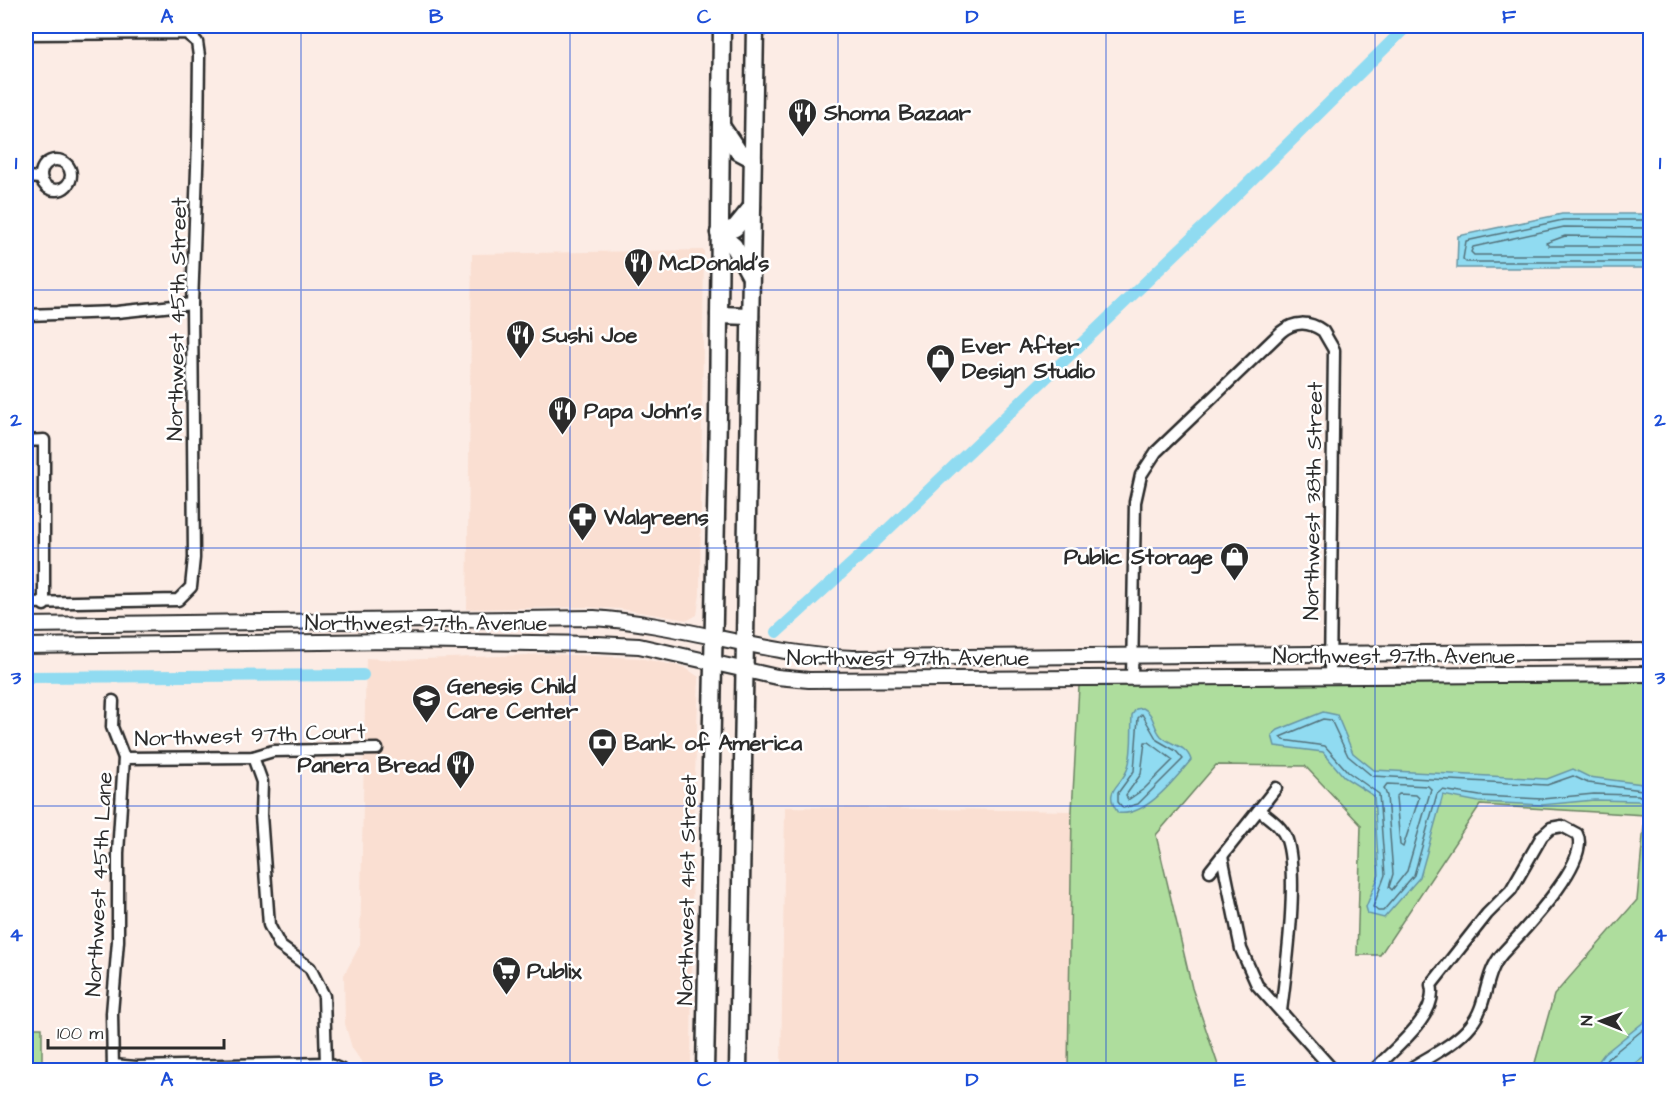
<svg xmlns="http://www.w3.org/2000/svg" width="1676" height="1096" viewBox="0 0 1676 1096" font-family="'Architects Daughter',sans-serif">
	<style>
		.built { fill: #fadfd2 }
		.green { fill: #aedd9d; stroke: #6c8464; stroke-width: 1.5 }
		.water { fill: #90dbf1; stroke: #6895a2; stroke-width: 1.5 }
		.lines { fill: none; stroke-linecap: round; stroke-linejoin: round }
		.shore { stroke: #53717a; stroke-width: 1.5 }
		.canal { stroke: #90dbf1; stroke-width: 12 }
		.minor-casing { stroke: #2b2b2b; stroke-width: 15 }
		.tertiary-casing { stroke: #2b2b2b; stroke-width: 18 }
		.primary-casing { stroke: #2b2b2b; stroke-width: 21 }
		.minor { stroke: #fff; stroke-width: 10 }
		.tertiary { stroke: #fff; stroke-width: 14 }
		.primary { stroke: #fff; stroke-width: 16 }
		.grid { fill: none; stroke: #1d4ed8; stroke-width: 1.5; stroke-opacity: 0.55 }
		.labels { text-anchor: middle; stroke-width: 5; stroke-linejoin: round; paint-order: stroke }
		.poi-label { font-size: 22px; font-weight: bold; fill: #2b2b2b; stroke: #fff; text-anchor: start }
		.street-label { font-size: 22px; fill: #2b2b2b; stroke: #fff }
		.neatline { fill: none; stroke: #1d4ed8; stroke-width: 2 }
		.grid-label { font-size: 20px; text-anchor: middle; font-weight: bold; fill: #1d4ed8 }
	</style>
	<rect width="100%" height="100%" fill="#fcece5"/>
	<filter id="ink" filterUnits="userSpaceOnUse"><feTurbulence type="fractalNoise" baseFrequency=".0167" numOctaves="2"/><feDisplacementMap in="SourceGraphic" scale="12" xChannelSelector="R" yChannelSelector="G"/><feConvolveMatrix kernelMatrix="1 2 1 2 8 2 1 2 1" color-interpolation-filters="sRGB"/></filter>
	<g filter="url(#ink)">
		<g class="built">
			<polygon points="704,250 700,594 697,615 688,620 621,609 586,607 467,609 472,254"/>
			<polygon points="549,654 639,658 684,667 699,677 693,826 691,1070 367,1070 352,1048 345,1024 344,975 360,945 366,658 399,660"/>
			<polygon points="785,807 1072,811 1068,1070 781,1070"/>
		</g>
		<g class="green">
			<polygon points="1650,682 1650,1070 1533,1070 1554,995 1637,900 1645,815 1480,805 1380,955 1357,955 1361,825 1305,766 1216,765 1156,835 1192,988 1219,1068 1209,1070 1068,1070 1072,811 1079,686"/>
			<rect x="26" y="1028" width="16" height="42"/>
		</g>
		<g class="water">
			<polygon points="1562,214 1650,214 1650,268 1457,268 1458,236"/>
			<path d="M1143,708C1154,713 1153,727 1161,736C1171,746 1186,744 1191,760C1174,780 1146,817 1118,813C1101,788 1123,787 1128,767C1133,751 1131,732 1132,715L1136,709Z"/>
			<polygon points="1323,712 1337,715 1353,753 1374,770 1547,779 1573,769 1589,777 1650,785 1650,807 1638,801 1594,800 1542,805 1479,802 1443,795 1420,877 1384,918 1368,914 1366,907 1379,875 1374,796 1344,777 1323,752 1275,746 1272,735 1278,730"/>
			<polygon points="1650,1017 1650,1053 1626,1070 1592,1070 1604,1054"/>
		</g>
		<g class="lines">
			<g class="shore">
				<polyline points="1650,220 1563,220 1466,241 1463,259 1466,262 1650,262"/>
				<polyline points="1650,228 1564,227 1473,247 1471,252 1474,255 1650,255"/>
				<polyline points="1650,237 1565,236 1546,243 1549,246 1650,246"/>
				<polygon points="1142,714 1157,740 1176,751 1183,759 1138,804 1123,808 1118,802 1118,793 1134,771 1138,718"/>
				<polygon points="1145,742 1149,742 1173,760 1144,789 1128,800 1126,795 1141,774"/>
				<polygon points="1387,784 1428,786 1431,789 1407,871 1392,890 1389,887 1393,874 1387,796 1384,788"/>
				<polyline points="1650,791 1588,783 1573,776 1547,785 1372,776 1348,756 1331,720 1323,719 1280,737 1283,740 1325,746 1348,772 1379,794 1385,875 1373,907 1378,911 1383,911 1414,875 1437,794 1442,790 1480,796 1542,799 1594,794 1638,795 1650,801"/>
				<polygon points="1399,794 1416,795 1419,798 1403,847 1400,845 1396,797"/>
				<polyline points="1599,1070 1608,1058 1650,1024"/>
			</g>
			<g class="canal">
				<polyline points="777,632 857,559 1219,212 1407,26"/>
				<polyline points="26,677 363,675"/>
			</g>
			<defs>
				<g id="minor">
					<polyline points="26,34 186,33 197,42 199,56 198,142 192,304 194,558 191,587 178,600 26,603"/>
					<circle cx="56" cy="175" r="15"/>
					<polyline points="26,177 41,178"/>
					<polyline points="26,315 117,312 192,304"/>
					<polyline points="26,441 44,440 44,605"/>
					<path d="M1132,678L1135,502L1141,475L1156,452L1281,332C1294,321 1309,321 1323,331L1334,350L1330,676"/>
					<polyline points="253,757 262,782 261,815 269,925 280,946 310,968 324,996 326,1063"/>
					<polyline points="124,758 253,757 273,751 377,749"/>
					<path d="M1259,810C1270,819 1282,826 1287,840C1299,877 1286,971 1281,1011"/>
					<polyline points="1222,856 1241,949 1257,985 1333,1070"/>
					<polyline points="1210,871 1276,788"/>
					<polyline points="113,1065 136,1067 326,1063 342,1070"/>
					<polyline points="113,1070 112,1013 118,941 118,853 124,758 112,727 113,701"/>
					<path d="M1378,1070L1377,1067C1396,1047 1439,1014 1431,985L1487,914L1511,890L1542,836L1551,828L1562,826L1577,834C1592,861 1520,934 1502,954C1484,974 1488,1005 1471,1025C1456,1044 1428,1057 1408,1070"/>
				</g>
				<g id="tertiary">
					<path d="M26,625L594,618C682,624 765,655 853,658L1650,651"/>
					<polyline points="26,646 393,641 596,644 639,646 777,677 809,680 1650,674"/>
				</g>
				<g id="primary">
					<polyline points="721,126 738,151 753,159"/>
					<polyline points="719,233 734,246 750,275"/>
					<polyline points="719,233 735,228 752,207"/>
					<polyline points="719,315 750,316"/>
					<polyline points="705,1070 718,413 722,26"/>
					<polyline points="738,1070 755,26"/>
				</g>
			</defs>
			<use href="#minor" class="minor-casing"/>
			<use href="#tertiary" class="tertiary-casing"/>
			<use href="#primary" class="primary-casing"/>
			<use href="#minor" class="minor"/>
			<use href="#tertiary" class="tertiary"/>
			<use href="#primary" class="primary"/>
		</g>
	</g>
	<path class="grid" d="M301,26V1070M570,26V1070M838,26V1070M1106,26V1070M1375,26V1070M26,290H1650M26,548H1650M26,806H1650"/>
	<defs>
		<symbol id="restaurant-pin" viewBox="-11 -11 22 30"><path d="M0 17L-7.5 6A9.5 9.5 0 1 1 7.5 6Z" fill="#2b2b2b" stroke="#fff"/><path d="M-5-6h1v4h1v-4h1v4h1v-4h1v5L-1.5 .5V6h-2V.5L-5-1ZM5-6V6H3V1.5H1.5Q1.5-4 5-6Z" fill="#fff"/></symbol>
		<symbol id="shop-pin" viewBox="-11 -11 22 30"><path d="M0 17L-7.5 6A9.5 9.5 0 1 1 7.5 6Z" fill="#2b2b2b" stroke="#fff"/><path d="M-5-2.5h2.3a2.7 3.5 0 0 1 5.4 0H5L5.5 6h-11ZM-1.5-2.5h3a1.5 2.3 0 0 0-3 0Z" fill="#fff"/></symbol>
		<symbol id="pharmacy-pin" viewBox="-11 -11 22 30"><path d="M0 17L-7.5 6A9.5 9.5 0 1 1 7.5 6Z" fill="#2b2b2b" stroke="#fff"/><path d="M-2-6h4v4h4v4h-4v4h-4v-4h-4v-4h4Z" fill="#fff"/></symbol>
		<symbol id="school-pin" viewBox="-11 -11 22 30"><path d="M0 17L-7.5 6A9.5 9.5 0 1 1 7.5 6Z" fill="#2b2b2b" stroke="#fff"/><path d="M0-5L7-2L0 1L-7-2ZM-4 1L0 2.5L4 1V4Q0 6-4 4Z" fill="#fff"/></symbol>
		<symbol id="bank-pin" viewBox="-11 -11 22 30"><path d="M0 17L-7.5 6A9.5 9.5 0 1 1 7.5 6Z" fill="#2b2b2b" stroke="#fff"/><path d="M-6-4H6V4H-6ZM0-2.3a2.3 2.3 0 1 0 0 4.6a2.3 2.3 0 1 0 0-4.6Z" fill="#fff"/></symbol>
		<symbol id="supermarket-pin" viewBox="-11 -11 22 30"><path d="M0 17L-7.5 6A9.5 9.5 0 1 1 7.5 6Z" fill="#2b2b2b" stroke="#fff"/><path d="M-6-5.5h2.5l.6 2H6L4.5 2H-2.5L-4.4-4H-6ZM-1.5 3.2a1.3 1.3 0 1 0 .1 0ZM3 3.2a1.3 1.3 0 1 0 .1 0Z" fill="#fff"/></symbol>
	</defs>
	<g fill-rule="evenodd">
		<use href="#restaurant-pin" x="786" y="96" width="33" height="45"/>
		<use href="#restaurant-pin" x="622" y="246" width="33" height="45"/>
		<use href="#restaurant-pin" x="504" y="318" width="33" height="45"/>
		<use href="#shop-pin" x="924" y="342" width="33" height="45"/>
		<use href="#restaurant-pin" x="546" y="394" width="33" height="45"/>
		<use href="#pharmacy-pin" x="566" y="500" width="33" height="45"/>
		<use href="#shop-pin" x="1218" y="540" width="33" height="45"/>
		<use href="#school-pin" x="410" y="682" width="33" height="45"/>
		<use href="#bank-pin" x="586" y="726" width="33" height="45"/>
		<use href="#restaurant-pin" x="444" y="748" width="33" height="45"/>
		<use href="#supermarket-pin" x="490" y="954" width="33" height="45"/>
	</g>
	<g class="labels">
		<g class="poi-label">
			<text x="824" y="120">Shoma Bazaar</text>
			<text x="659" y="270">McDonald's</text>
			<text x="542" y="342">Sushi Joe</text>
			<text x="962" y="353">Ever After<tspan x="962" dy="25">Design Studio</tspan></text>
			<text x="584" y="418">Papa John's</text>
			<text x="604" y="524">Walgreens</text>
			<text x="1213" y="564" text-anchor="end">Public Storage</text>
			<text x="447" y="693">Genesis Child<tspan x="447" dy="25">Care Center</tspan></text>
			<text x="624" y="750">Bank of America</text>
			<text x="440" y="772" text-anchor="end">Panera Bread</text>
			<text x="527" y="978">Publix</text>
		</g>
		<g class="street-label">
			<text transform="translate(176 319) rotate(-89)" y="8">Northwest 45th Street</text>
			<text transform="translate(1312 501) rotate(-89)" y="8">Northwest 38th Street</text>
			<text x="426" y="630">Northwest 97th Avenue</text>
			<text x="1394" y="663">Northwest 97th Avenue</text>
			<text x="908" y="665">Northwest 97th Avenue</text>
			<text transform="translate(250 734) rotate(-2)" y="8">Northwest 97th Court</text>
			<text transform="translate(98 884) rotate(-87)" y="8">Northwest 45th Lane</text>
			<text transform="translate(686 890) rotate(-89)" y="8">Northwest 41st Street</text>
		</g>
	</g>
	<rect width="1676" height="1096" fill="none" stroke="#fff" stroke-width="66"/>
	<g transform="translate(1601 1021) rotate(271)" stroke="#ffffff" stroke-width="4.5" paint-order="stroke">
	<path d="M0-4.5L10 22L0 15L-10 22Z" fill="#2b2b2b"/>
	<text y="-9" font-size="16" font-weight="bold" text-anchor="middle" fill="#2b2b2b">N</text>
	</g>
	<path d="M48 1039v9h176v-9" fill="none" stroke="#2b2b2b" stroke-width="3"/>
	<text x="57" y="1039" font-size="18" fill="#2b2b2b" stroke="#ffffff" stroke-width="4.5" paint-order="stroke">100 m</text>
	<rect x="33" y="33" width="1610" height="1030" class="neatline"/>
	<g class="grid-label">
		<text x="167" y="23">A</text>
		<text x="436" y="23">B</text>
		<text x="704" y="23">C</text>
		<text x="972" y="23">D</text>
		<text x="1240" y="23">E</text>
		<text x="1509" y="23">F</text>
		<text x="16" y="169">1</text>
		<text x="1660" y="169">1</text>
		<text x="16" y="426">2</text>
		<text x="1660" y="426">2</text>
		<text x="16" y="684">3</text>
		<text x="1660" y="684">3</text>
		<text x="16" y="941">4</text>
		<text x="1660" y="941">4</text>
		<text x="167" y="1086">A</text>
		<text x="436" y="1086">B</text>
		<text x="704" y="1086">C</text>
		<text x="972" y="1086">D</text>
		<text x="1240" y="1086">E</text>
		<text x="1509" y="1086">F</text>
	</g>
</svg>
